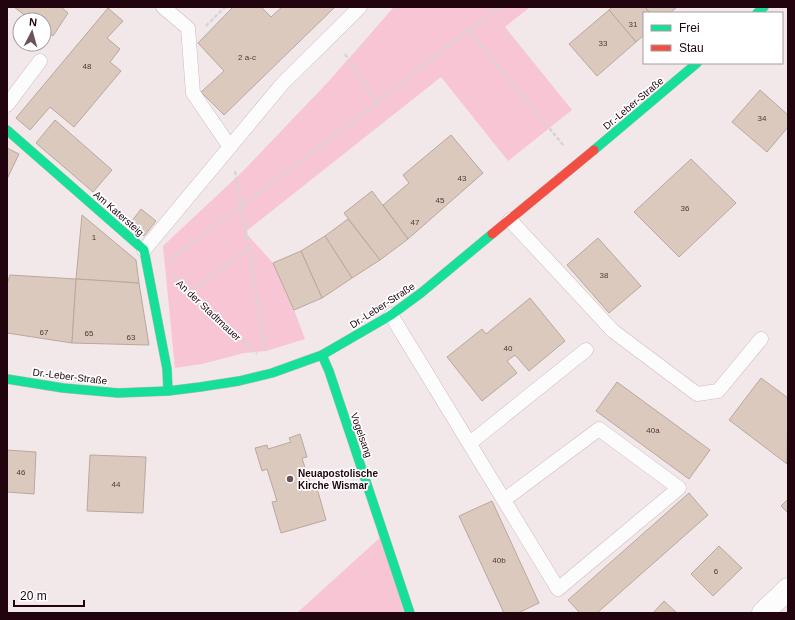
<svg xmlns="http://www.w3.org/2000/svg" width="795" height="620" viewBox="0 0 795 620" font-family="Helvetica,sans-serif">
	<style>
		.green { fill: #f7c5d3 }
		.building { fill: #dcc9bd; stroke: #b8a89e }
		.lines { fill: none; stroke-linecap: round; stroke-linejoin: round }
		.lane-casing { stroke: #ceb9bf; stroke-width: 15 }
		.street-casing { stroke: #ceb9bf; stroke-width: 23 }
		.fast-casing { stroke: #ceb9bf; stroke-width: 10 }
		.jam-casing { stroke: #ceb9bf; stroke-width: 10 }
		.path { stroke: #d8d4d6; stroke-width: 2.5; stroke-dasharray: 4 2; stroke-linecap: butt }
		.lane { stroke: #fdfcfc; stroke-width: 14 }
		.street { stroke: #fdfcfc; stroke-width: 22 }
		.fast { stroke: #16e098; stroke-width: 9 }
		.jam { stroke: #f24e42; stroke-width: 9 }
		.poi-dot { fill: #6a545b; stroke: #fff; stroke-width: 1.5 }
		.labels { text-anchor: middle; stroke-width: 3.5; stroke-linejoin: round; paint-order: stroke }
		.number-label { font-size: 8px; fill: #50353a }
		.street-label { font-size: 10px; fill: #21040e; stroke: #fff }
		.poi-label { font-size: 10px; font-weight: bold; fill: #21040e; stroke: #fff; text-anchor: start }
	</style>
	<rect width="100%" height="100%" fill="#f2e8ea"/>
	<g class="green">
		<polygon points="394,7 530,7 505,27 572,110 508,161 441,77 245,232 273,263 294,310 305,339 266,351 244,353 202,364 175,368 163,246 243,171 328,82"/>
		<polygon points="384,534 410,613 297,613"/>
	</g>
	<g class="building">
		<polygon points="14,7 61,7 68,13 53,36 44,29 44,20 31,20"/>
		<polygon points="233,7 261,7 271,17 282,7 335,7 224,115 201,92 224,71 198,43"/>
		<polygon points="612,7 645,7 650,13 644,13 644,35 636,42 609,10"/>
		<polygon points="645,7 677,7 670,13 650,13"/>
		<polygon points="108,8 123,21 107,38 120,49 110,62 121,71 74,127 50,107 30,130 16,118"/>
		<polygon points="609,10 636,42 597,76 569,44"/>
		<polygon points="760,90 788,115 788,127 767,152 732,122"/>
		<polygon points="55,120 112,170 93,192 36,143"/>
		<polygon points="451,135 483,173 408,239 383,205 409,183 403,175"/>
		<polygon points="7,148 19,154 7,179"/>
		<polygon points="691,159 736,203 679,257 634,212"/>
		<polygon points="372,191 408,239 380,260 344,213"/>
		<polygon points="141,209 156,221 144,236 129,225"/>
		<polygon points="82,215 136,260 139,283 76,279"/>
		<polygon points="348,219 380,260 352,278 325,236"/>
		<polygon points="325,236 352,278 322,298 301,251"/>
		<polygon points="598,238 641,286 609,313 567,265"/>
		<polygon points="301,251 322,298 294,310 273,263"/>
		<polygon points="10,275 76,279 72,343 7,333 7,284"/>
		<polygon points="76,279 139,283 149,345 72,343"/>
		<polygon points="530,298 565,341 529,371 515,355 507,361 517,373 482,401 447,357 482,329 486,334"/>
		<polygon points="761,378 788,398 787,464 729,420"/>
		<polygon points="617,382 710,450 689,479 596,411"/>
		<polygon points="300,434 307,457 302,458 312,490 317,488 326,520 281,533 272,502 277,501 267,469 262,471 255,448 267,445 268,449 291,442 289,438"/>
		<polygon points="7,450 36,452 34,494 7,492"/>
		<polygon points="90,455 146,457 143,513 87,511"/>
		<polygon points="689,493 708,515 597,613 580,613 568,600"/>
		<polygon points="788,499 788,513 781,506"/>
		<polygon points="492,501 539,603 518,613 504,613 459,516"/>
		<polygon points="719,546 742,568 713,596 691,574"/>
		<polygon points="664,601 677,613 653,613"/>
	</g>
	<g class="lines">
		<defs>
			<g id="lane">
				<polyline points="163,7 188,28 193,93 230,147"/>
				<polyline points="7,105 40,61"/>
				<polyline points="510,220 613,331 697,394 718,391 761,339"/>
				<polyline points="144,250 283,83 360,7"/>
				<polyline points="391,315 558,589 679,488 599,429 504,500"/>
				<polyline points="470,443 586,350"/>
			</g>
			<polyline id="street" points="763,613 788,589"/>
			<g id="fast">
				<polyline points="757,13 764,7"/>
				<polyline points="7,130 144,250 167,369 168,391"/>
				<polyline points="594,150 697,63"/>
				<polyline points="322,355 329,371 410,613"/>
				<polyline points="7,379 63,388 118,393 168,391 200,387 239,381 272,373 322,355 391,315 421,293 492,234"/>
			</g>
			<polyline id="jam" points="492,234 594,150"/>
		</defs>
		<use href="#lane" class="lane-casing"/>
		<use href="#street" class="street-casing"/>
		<use href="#fast" class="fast-casing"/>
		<use href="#jam" class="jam-casing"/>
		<g class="path">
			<polyline points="206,26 225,7"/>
			<polyline points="468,30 501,7"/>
			<polyline points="345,54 377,103"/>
			<polyline points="235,171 249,248 266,351"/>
			<polyline points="170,260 377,103 468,30 564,146"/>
			<polyline points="173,275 257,354"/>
			<polyline points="190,292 249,248"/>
		</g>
		<use href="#lane" class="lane"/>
		<use href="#street" class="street"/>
		<use href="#fast" class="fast"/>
		<use href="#jam" class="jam"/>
	</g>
	<circle class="poi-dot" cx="290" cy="479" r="4"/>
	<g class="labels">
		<g class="number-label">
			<text x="633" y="27">31</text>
			<text x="603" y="46">33</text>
			<text x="247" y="60">2 a-c</text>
			<text x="87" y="69">48</text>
			<text x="762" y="121">34</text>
			<text x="462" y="181">43</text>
			<text x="440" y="203">45</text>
			<text x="685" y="211">36</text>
			<text x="415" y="225">47</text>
			<text x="94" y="240">1</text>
			<text x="604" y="278">38</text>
			<text x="44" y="335">67</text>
			<text x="89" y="336">65</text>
			<text x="131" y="340">63</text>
			<text x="508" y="351">40</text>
			<text x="653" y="433">40a</text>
			<text x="21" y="475">46</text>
			<text x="116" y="487">44</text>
			<text x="499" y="563">40b</text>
			<text x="716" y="574">6</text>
		</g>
		<g class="street-label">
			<text transform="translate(633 103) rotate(-40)" y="4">Dr.-Leber-Straße</text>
			<text transform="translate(119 213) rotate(41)" y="4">Am Katersteig</text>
			<text transform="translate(382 305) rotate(-33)" y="4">Dr.-Leber-Straße</text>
			<text transform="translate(209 310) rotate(43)" y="4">An der Stadtmauer</text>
			<text transform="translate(70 376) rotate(7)" y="4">Dr.-Leber-Straße</text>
			<text transform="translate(362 435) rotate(71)" y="4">Vogelsang</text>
		</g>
		<g class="poi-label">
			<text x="298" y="477">Neuapostolische<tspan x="298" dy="12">Kirche Wismar</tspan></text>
		</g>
	</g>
	<rect width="795" height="620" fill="none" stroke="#21040e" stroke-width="16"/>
	<rect x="643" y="12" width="140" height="52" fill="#ffffff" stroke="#a69b9f"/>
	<rect x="651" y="25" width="20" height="6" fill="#16e098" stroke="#a69b9f"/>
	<text x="679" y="32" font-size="12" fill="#21040e">Frei</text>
	<rect x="651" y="45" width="20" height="6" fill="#f24e42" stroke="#a69b9f"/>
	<text x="679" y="52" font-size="12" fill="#21040e">Stau</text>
	<g transform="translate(32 32) rotate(6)"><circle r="19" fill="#ffffff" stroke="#a69b9f"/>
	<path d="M0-3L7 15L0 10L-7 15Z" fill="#6a545b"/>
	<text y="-6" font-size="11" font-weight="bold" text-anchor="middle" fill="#21040e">N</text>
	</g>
	<path d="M14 600v6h70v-6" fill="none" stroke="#21040e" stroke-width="2"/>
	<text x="20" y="600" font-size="12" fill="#21040e" stroke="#ffffff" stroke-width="3" paint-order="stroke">20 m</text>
</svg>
